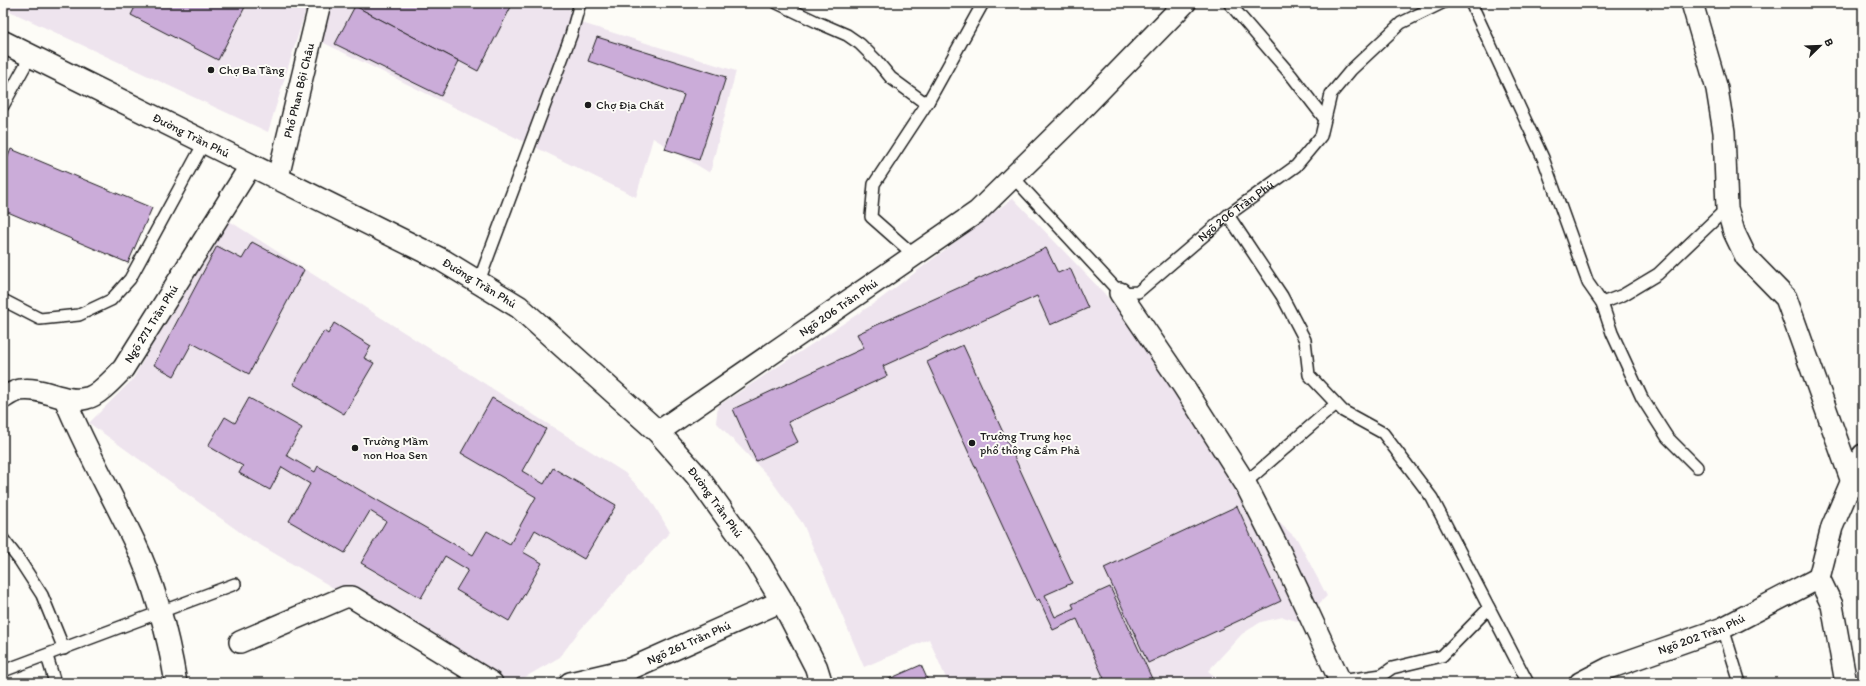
<svg xmlns="http://www.w3.org/2000/svg" width="1866" height="686" viewBox="0 0 1866 686" font-family="Itim,sans-serif">
	<style>
		.built { fill: #eee4ee }
		.building { fill: #cbacd9; stroke: #1c1c1c }
		.lines { fill: none; stroke-linecap: round; stroke-linejoin: round }
		.service-casing { stroke: #1c1c1c; stroke-width: 14 }
		.minor-casing { stroke: #1c1c1c; stroke-width: 24 }
		.primary-casing { stroke: #1c1c1c; stroke-width: 25 }
		.service { stroke: #fdfcf7; stroke-width: 11 }
		.minor { stroke: #fdfcf7; stroke-width: 21 }
		.primary { stroke: #fdfcf7; stroke-width: 22 }
		.poi-dot { fill: #1c1c1c; stroke: #fdfcf7; stroke-width: 1.5 }
		.labels { text-anchor: middle; stroke-width: 4; stroke-linejoin: round; paint-order: stroke }
		.poi-label { font-size: 12px; fill: #1c1c1c; stroke: #fdfcf7; text-anchor: start }
		.street-label { font-size: 12px; fill: #1c1c1c; stroke: #fdfcf7 }
	</style>
	<rect width="100%" height="100%" fill="#fdfcf7"/>
	<filter id="ink" filterUnits="userSpaceOnUse"><feTurbulence type="fractalNoise" baseFrequency=".025" numOctaves="2"/><feDisplacementMap in="SourceGraphic" scale="8" xChannelSelector="R" yChannelSelector="G"/><feConvolveMatrix kernelMatrix="1 2 1 2 8 2 1 2 1" color-interpolation-filters="sRGB"/></filter>
	<g filter="url(#ink)">
		<g class="built">
			<polygon points="3,3 308,3 268,132 3,8"/>
			<polygon points="330,3 571,3 569,7 572,20 736,71 710,173 653,138 636,197 322,42"/>
			<polygon points="1013,198 1104,293 1149,351 1258,503 1297,539 1327,596 1300,622 1283,617 1261,622 1242,634 1208,671 1223,683 948,683 929,639 864,667 803,524 768,476 716,422 718,406 879,300"/>
			<polygon points="223,217 625,473 651,500 670,532 580,630 560,657 515,683 496,683 248,538 89,423 133,379"/>
		</g>
		<g class="building">
			<polygon points="137,3 247,3 218,60 131,15"/>
			<polygon points="349,3 513,3 478,71"/>
			<polygon points="355,6 459,61 441,96 335,44"/>
			<polygon points="597,37 726,77 699,160 665,149 684,95 588,61"/>
			<polygon points="11,149 152,208 128,263 3,210 3,169"/>
			<polygon points="252,242 304,270 249,374 192,343 174,376 154,365 217,246 242,259"/>
			<polygon points="1046,248 1058,273 1070,268 1088,308 1050,325 1037,296 883,366 887,376 788,422 798,442 756,461 733,409 864,348 857,334"/>
			<polygon points="334,323 371,346 364,358 374,363 344,414 293,384 324,331 328,334"/>
			<polygon points="963,345 1072,583 1045,595 1055,617 1074,608 1072,604 1110,587 1154,683 1106,683 1077,619 1053,630 1039,599 1037,601 927,362"/>
			<polygon points="249,398 302,428 286,455 315,472 318,466 473,555 487,531 510,544 536,497 461,453 492,398 546,429 522,471 544,484 553,468 616,505 584,559 535,530 523,552 542,563 509,621 456,590 468,570 445,556 421,598 361,563 386,521 370,511 345,553 289,521 310,484 282,467 270,490 239,473 243,466 208,446 225,417 235,423"/>
			<polygon points="1237,506 1281,601 1148,663 1104,568"/>
			<polygon points="921,665 929,683 880,683"/>
		</g>
		<g class="lines">
			<defs>
				<g id="service">
					<polyline points="777,3 817,22 847,35 860,44 877,61 891,78 921,100 928,102"/>
					<polyline points="1229,3 1291,75 1324,118"/>
					<polyline points="1471,3 1543,158 1588,283 1602,303 1612,333 1642,398 1667,437 1697,467"/>
					<polyline points="3,106 31,55"/>
					<path id="s1" d="M1013,177L1120,293L1138,292L1228,215L1296,166L1321,136L1331,94L1351,70L1401,23L1442,3"/>
					<polyline points="1228,215 1282,296 1305,340 1309,375 1343,411 1383,433 1432,498 1528,683"/>
					<polyline points="914,255 871,217 874,184 928,102 983,3"/>
					<polyline points="479,281 571,35 580,3"/>
					<polyline points="3,300 40,319 79,315 111,300 130,279 205,141"/>
					<polyline points="1602,303 1623,295 1658,274 1727,208"/>
					<polyline points="1245,483 1336,404"/>
					<polyline points="3,539 20,561 42,595 64,649"/>
					<polyline points="1723,628 1740,683"/>
					<polyline points="47,656 55,683"/>
					<polyline points="3,671 235,584"/>
					<polyline points="1340,681 1382,675 1392,668 1442,656 1489,608"/>
				</g>
				<g id="minor">
					<polyline points="1692,3 1717,89 1724,132 1727,208 1734,232 1746,257 1786,298 1852,482"/>
					<path id="s2" d="M278,177L320,3"/>
					<polyline points="1120,293 1184,387 1245,483 1281,554 1341,683"/>
					<path id="s3" d="M3,398C8,395 14,391 20,390C43,386 63,404 87,398C98,396 115,377 123,369L251,165"/>
					<path d="M65,399C85,448 111,493 134,541C155,585 168,635 176,683"/>
					<path id="s4" d="M658,432L977,212L1074,117L1185,3"/>
					<polyline points="240,642 345,597 352,597 492,683"/>
					<path id="s5" d="M570,683L630,669L782,601"/>
					<path id="s6" d="M1580,683L1609,668L1723,628L1819,578"/>
					<polyline points="1846,683 1832,605 1819,578 1832,527 1863,455"/>
				</g>
				<g id="primary">
					<path id="s7" d="M3,42L442,260L519,307L658,432L697,476L758,561L782,601L816,667L821,683"/>
				</g>
			</defs>
			<use href="#service" class="service-casing"/>
			<use href="#minor" class="minor-casing"/>
			<use href="#primary" class="primary-casing"/>
			<use href="#service" class="service"/>
			<use href="#minor" class="minor"/>
			<use href="#primary" class="primary"/>
		</g>
	</g>
	<g class="poi-dot">
		<circle cx="211" cy="70" r="4"/>
		<circle cx="588" cy="105" r="4"/>
		<circle cx="972" cy="443" r="4"/>
		<circle cx="355" cy="448" r="4"/>
	</g>
	<g class="labels">
		<g class="poi-label">
			<text x="219" y="74">Chợ Ba Tầng</text>
			<text x="596" y="109">Chợ Địa Chất</text>
			<text x="980" y="440">Trường Trung học<tspan x="980" dy="14">phổ thông Cẩm Phả</tspan></text>
			<text x="363" y="445">Trường Mầm<tspan x="363" dy="14">non Hoa Sen</tspan></text>
		</g>
		<g class="street-label">
			<text dy="4" stroke="none"><textPath href="#s2" startOffset="89">Phố Phan Bội Châu</textPath></text>
			<text dy="4" stroke="none"><textPath href="#s7" startOffset="210">Đường Trần Phú</textPath></text>
			<text dy="4" stroke="none"><textPath href="#s1" startOffset="303">Ngõ 206 Trần Phú</textPath></text>
			<text dy="4" stroke="none"><textPath href="#s7" startOffset="534">Đường Trần Phú</textPath></text>
			<text dy="4" stroke="none"><textPath href="#s4" startOffset="219">Ngõ 206 Trần Phú</textPath></text>
			<text dy="4" stroke="none"><textPath href="#s3" startOffset="187">Ngõ 271 Trần Phú</textPath></text>
			<text dy="4" stroke="none"><textPath href="#s7" startOffset="858">Đường Trần Phú</textPath></text>
			<text dy="4" stroke="none"><textPath href="#s6" startOffset="131">Ngõ 202 Trần Phú</textPath></text>
			<text dy="4" stroke="none"><textPath href="#s5" startOffset="126">Ngõ 261 Trần Phú</textPath></text>
		</g>
	</g>
	<rect width="1866" height="686" fill="none" stroke="#fdfcf7" stroke-width="16"/>
	<rect x="8" y="8" width="1850" height="670" fill="none" stroke="#1c1c1c" stroke-width="1.5" filter="url(#ink)"/>
	<g transform="translate(1820 46) rotate(67)" stroke="#fdfcf7" stroke-width="3" paint-order="stroke">
	<path d="M0-3L7 15L0 10L-7 15Z" fill="#1c1c1c"/>
	<text y="-6" font-size="11" font-weight="bold" text-anchor="middle" fill="#1c1c1c">B</text>
	</g>
</svg>
